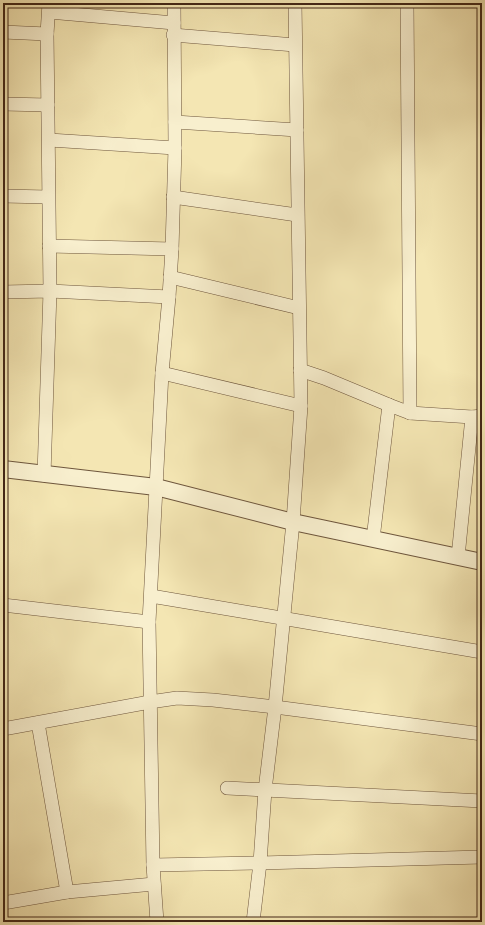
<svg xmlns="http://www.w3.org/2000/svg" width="485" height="925" viewBox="0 0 485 925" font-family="Alegreya,serif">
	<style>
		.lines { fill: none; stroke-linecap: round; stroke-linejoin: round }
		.minor-casing { stroke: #6e563d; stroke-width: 14 }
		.tertiary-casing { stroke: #6e563d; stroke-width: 18 }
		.minor { stroke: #f8efce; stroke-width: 13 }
		.tertiary { stroke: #f8efce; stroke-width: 16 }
	</style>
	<rect width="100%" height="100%" fill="#f4e6b3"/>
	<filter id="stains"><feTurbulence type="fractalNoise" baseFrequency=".005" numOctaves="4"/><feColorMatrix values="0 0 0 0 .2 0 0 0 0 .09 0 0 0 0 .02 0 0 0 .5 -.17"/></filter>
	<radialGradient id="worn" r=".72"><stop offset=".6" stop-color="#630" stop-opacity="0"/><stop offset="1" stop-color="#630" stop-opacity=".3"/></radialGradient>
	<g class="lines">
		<defs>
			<g id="minor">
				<polyline points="407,3 410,413"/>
				<polyline points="49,12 174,23"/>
				<polyline points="3,32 47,34"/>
				<polyline points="173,35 295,45"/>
				<polyline points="3,104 48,105"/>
				<polyline points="175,122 297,130"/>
				<polyline points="49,140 175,148"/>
				<polyline points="3,196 48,197"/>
				<polyline points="173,197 297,215"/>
				<polyline points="49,246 172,249"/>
				<polyline points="170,277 299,308"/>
				<polyline points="3,292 50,291 169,297"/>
				<polyline points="300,370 324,378 389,405"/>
				<polyline points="162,373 301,406"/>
				<polyline points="44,475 50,291 47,34 49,3"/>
				<polyline points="373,539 389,405 410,413 472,417 482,416"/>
				<polyline points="458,557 472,417"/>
				<polyline points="151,596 482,652"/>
				<polyline points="3,605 149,622"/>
				<polyline points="38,723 67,892"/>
				<polyline points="3,729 150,702 177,698 213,700 275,707 482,734"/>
				<polyline points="227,788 482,801"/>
				<polyline points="153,865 260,863 482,857"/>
				<polyline points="3,903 67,892 154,884"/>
				<polyline points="157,922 153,865 149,622 162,373 169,297 172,249 175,148 174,3"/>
				<polyline points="253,922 260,863 265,790 275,707 293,522 301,406 295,3"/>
			</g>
			<polyline id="tertiary" points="3,469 156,487 293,522 482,562"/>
		</defs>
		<use href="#minor" class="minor-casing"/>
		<use href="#tertiary" class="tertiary-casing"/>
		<use href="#minor" class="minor"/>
		<use href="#tertiary" class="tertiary"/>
	</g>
	<rect width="485" height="925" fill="none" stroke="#f4e6b3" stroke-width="16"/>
	<rect x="4" y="4" width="477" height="917" fill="none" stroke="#422616" stroke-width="2"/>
	<rect x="8" y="8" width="469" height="909" fill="none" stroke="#422616"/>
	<rect width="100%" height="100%" filter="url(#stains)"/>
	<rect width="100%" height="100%" fill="url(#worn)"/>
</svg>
